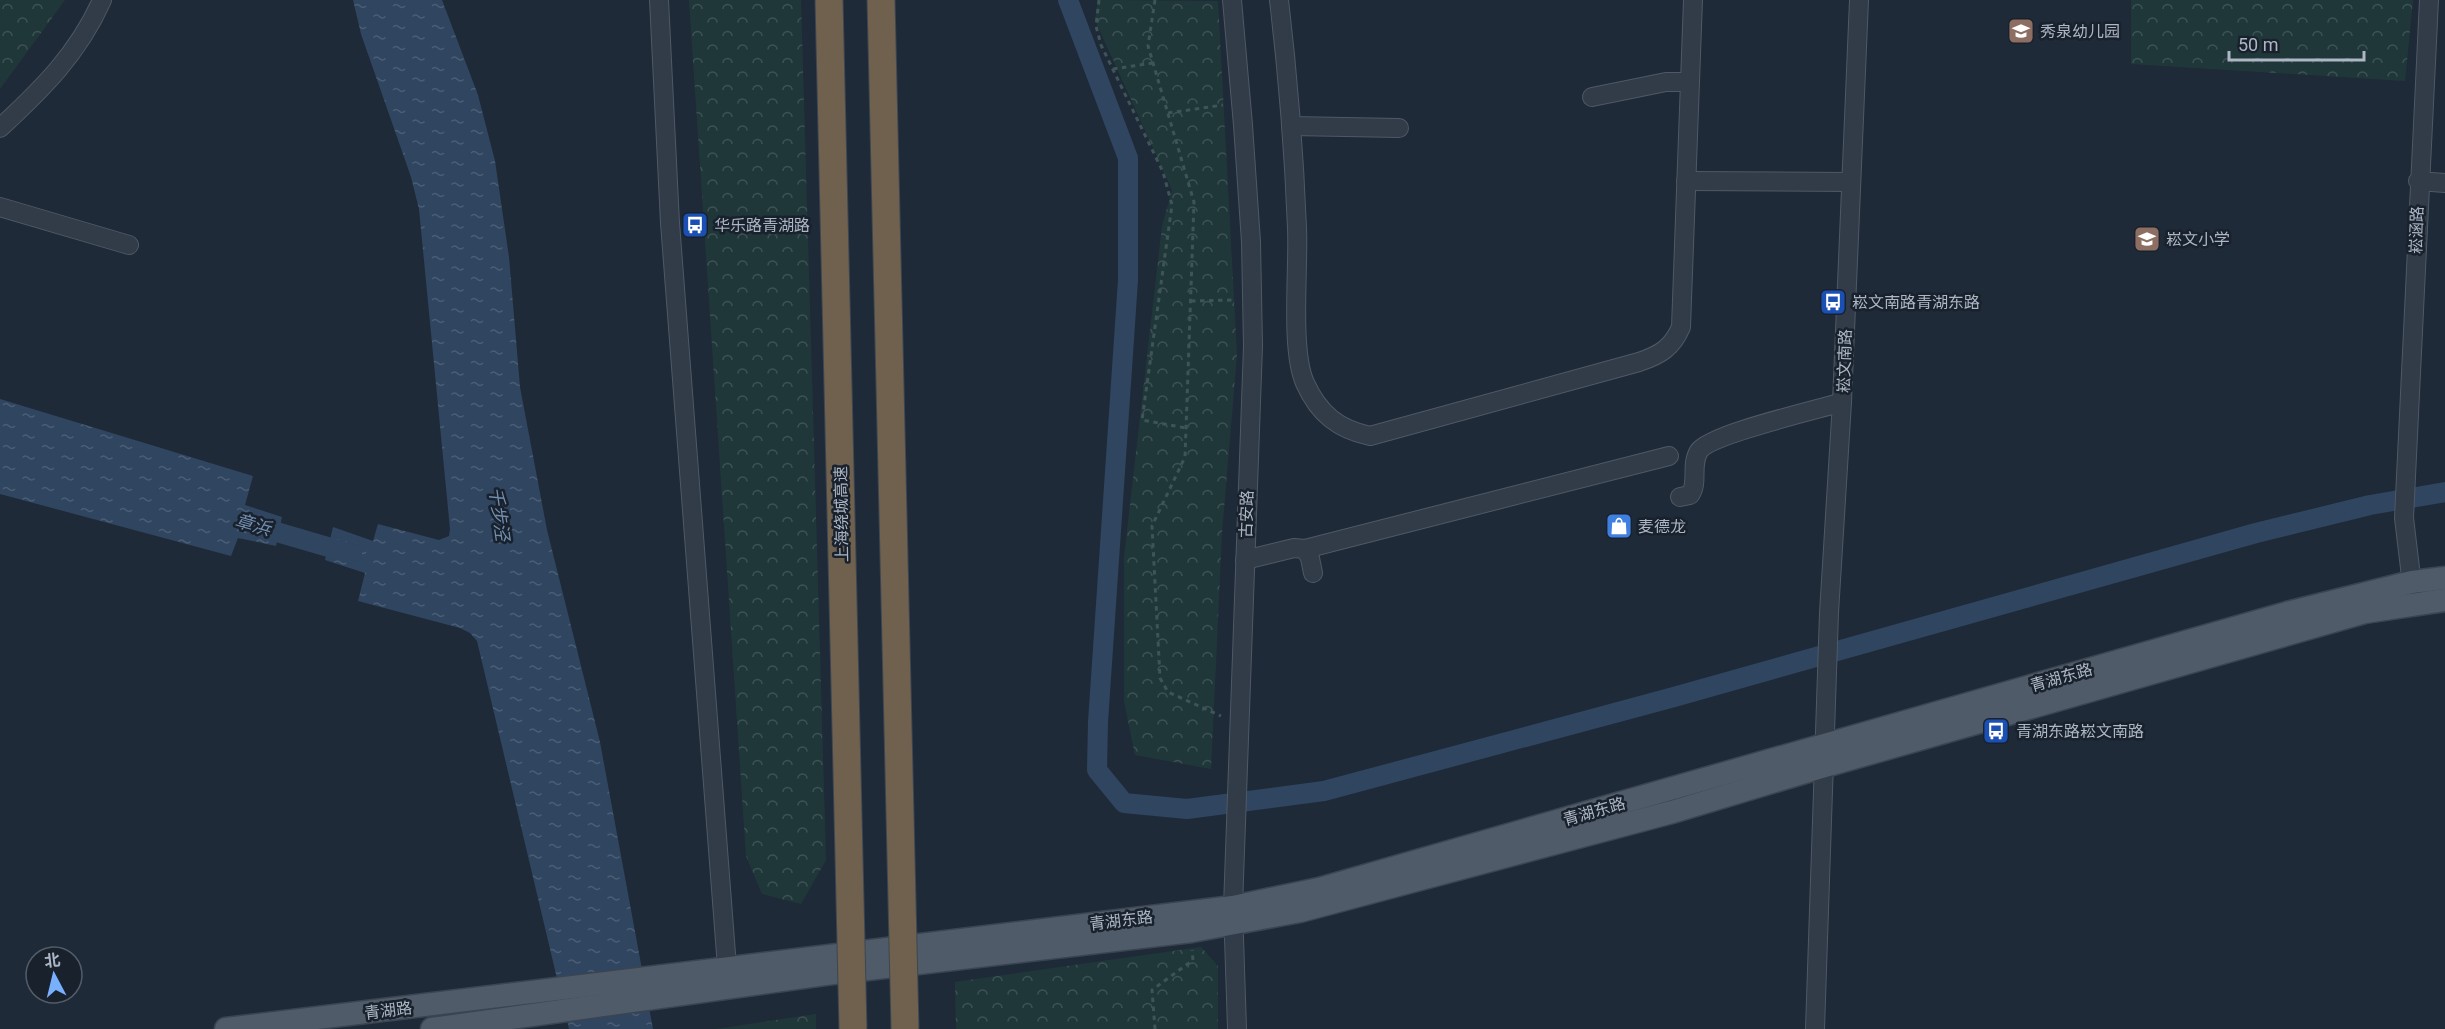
<svg xmlns="http://www.w3.org/2000/svg" width="2445" height="1029" viewBox="0 0 2445 1029" font-family="Roboto,'Noto Sans SC',sans-serif">
	<style>
		.park { fill: url(#park-crowns) }
		.water { fill: url(#water-ripples) }
		.lines { fill: none; stroke-linecap: round; stroke-linejoin: round }
		.canal { stroke: #304560; stroke-width: 20 }
		.minor-casing { stroke: #4f5966; stroke-width: 20 }
		.major-casing { stroke: #3b4552; stroke-width: 25 }
		.path { stroke: #3e5456; stroke-width: 3; stroke-dasharray: 4.5 4.5; stroke-linecap: butt }
		.minor { stroke: #323c48; stroke-width: 18 }
		.major { stroke: #505b69; stroke-width: 22 }
		.highway-bridge-casing { stroke: #3d4652; stroke-width: 29; stroke-linecap: butt }
		.highway-bridge { stroke: #6f614e; stroke-width: 27 }
		.labels { text-anchor: middle; stroke-width: 5; stroke-linejoin: round; paint-order: stroke }
		.poi-label { font-size: 16px; fill: #acb6c5; stroke: #18212c; text-anchor: start }
		.street-label { font-size: 16px; fill: #acb6c5; stroke: #18212c }
		.water-label { font-size: 18px; font-style: italic; fill: #728eb0; stroke: #18212c }
	</style>
	<defs>
		<pattern id="park-crowns" width="20" height="18" patternUnits="userSpaceOnUse" patternTransform="scale(1.5)"><rect width="20" height="18" fill="#203739"/><path d="M2 6a3 3 0 1 1 6 0M12 15a3 3 0 1 1 6 0" fill="none" stroke="#3e5254"/></pattern>
		<pattern id="water-ripples" width="26" height="14" patternUnits="userSpaceOnUse" patternTransform="scale(1.5)"><rect width="26" height="14" fill="#304560"/><path d="M2 4q2-2 4 0t4 0M15 11q2-2 4 0t4 0" fill="none" stroke="#4b5e75"/></pattern>
	</defs>
	<rect width="100%" height="100%" fill="#1e2a38"/>
	<g class="park">
		<polygon points="0,0 65,0 0,89"/>
		<polygon points="689,0 801,0 826,860 801,904 762,894 746,856"/>
		<polygon points="1098,0 1218,1 1237,355 1222,533 1211,769 1135,755 1124,701 1124,557 1162,226 1172,190 1095,20"/>
		<polygon points="2131,0 2413,0 2405,81 2131,64"/>
		<polygon points="1201,947 1218,966 1218,1029 956,1029 955,982"/>
		<polygon points="816,1014 816,1029 716,1029"/>
	</g>
	<g class="water">
		<polygon points="353,0 442,0 478,95 495,161 509,257 520,387 547,530 600,742 653,1029 569,1029 477,641 470,633 460,628 358,601 365,573 325,560 333,527 373,541 378,524 439,540 449,536 450,529 419,209 411,177 361,34"/>
		<polygon points="0,399 253,476 245,505 282,517 276,546 238,538 231,556 0,494"/>
	</g>
	<g class="lines">
		<g class="canal">
			<polyline points="1068,0 1128,158 1128,280 1098,722 1097,770 1124,803 1187,809 1324,791 1674,697 2256,533 2370,505 2445,492"/>
			<polyline points="253,525 352,554"/>
		</g>
		<defs>
			<g id="minor">
				<polyline points="659,0 670,223 728,980"/>
				<polyline points="1232,0 1243,125 1251,242 1253,346 1233,907 1237,1029"/>
				<path d="M1279,0C1288,76 1294,152 1297,228C1299,268 1290,350 1305,383C1319,414 1338,429 1370,436L1639,362C1660,355 1672,348 1681,327L1693,0"/>
				<polyline points="1592,97 1666,82 1690,82"/>
				<polyline points="1291,126 1399,128"/>
				<path d="M0,128C42,89 78,54 102,0"/>
				<polyline points="1686,181 1851,182"/>
				<polyline points="2418,181 2445,183"/>
				<polyline points="0,207 129,245"/>
				<path d="M1680,497L1690,495C1699,483 1690,465 1699,451C1710,434 1817,410 1842,402"/>
				<polyline points="1305,549 1669,456"/>
				<polyline points="1245,560 1294,548 1305,549 1310,558 1313,573"/>
				<polyline points="2413,593 2404,518 2429,0"/>
				<polyline points="1815,1029 1829,613 1842,402 1859,0"/>
			</g>
			<g id="major">
				<polyline points="226,1029 1233,907 1319,889 2287,613 2412,582 2445,578"/>
				<polyline points="432,1029 825,974 1192,931 1300,911 1672,812 1825,766 2365,612 2445,600"/>
			</g>
		</defs>
		<use href="#minor" class="minor-casing"/>
		<use href="#major" class="major-casing"/>
		<g class="path">
			<polyline points="1099,0 1096,26 1101,45 1163,172 1172,205 1142,420 1186,428"/>
			<polyline points="1155,0 1148,46 1194,202 1185,457 1152,526 1160,678 1168,692 1221,716"/>
			<polyline points="1113,69 1153,63"/>
			<polyline points="1168,113 1223,105"/>
			<polyline points="1191,301 1234,300"/>
			<polyline points="1155,1029 1152,990 1193,960 1192,950"/>
		</g>
		<use href="#minor" class="minor"/>
		<use href="#major" class="major"/>
		<defs>
			<g id="highway-bridge">
				<polyline points="829,0 853,1029"/>
				<polyline points="881,0 905,1029"/>
			</g>
		</defs>
		<use href="#highway-bridge" class="highway-bridge-casing"/>
		<use href="#highway-bridge" class="highway-bridge"/>
	</g>
	<defs>
		<symbol id="school-square" viewBox="-11 -11 22 22"><rect x="-9" y="-9" width="18" height="18" rx="4" fill="#8d6e63" stroke="#18212c"/><path d="M0-5L7-2L0 1L-7-2ZM-4 1L0 2.5L4 1V4Q0 6-4 4Z" fill="#fff"/></symbol>
		<symbol id="bus-square" viewBox="-11 -11 22 22"><rect x="-9" y="-9" width="18" height="18" rx="4" fill="#1a4fb4" stroke="#18212c"/><path d="M-5-6H5V4H4V6H2V4H-2V6H-4V4H-5ZM-3.5-4V0h7V-4ZM-3.5 1.2v1.5H-2V1.2ZM2 1.2v1.5H3.5V1.2Z" fill="#fff"/></symbol>
		<symbol id="shop-square" viewBox="-11 -11 22 22"><rect x="-9" y="-9" width="18" height="18" rx="4" fill="#3f7fe0" stroke="#18212c"/><path d="M-5-2.5h2.3a2.7 3.5 0 0 1 5.4 0H5L5.5 6h-11ZM-1.5-2.5h3a1.5 2.3 0 0 0-3 0Z" fill="#fff"/></symbol>
	</defs>
	<g fill-rule="evenodd">
		<use href="#school-square" x="2006" y="16" width="30" height="30"/>
		<use href="#bus-square" x="680" y="210" width="30" height="30"/>
		<use href="#school-square" x="2132" y="224" width="30" height="30"/>
		<use href="#bus-square" x="1818" y="287" width="30" height="30"/>
		<use href="#shop-square" x="1604" y="511" width="30" height="30"/>
		<use href="#bus-square" x="1981" y="716" width="30" height="30"/>
	</g>
	<g class="labels">
		<g class="poi-label">
			<text x="2040" y="37">秀泉幼儿园</text>
			<text x="714" y="231">华乐路青湖路</text>
			<text x="2166" y="245">崧文小学</text>
			<text x="1852" y="308">崧文南路青湖东路</text>
			<text x="1638" y="532">麦德龙</text>
			<text x="2016" y="737">青湖东路崧文南路</text>
		</g>
		<g class="street-label">
			<text transform="translate(2416 230) rotate(-88)" y="6">崧涵路</text>
			<text transform="translate(1844 361) rotate(-88)" y="6">崧文南路</text>
			<text transform="translate(841 514) rotate(-91)" y="6">上海绕城高速</text>
			<text transform="translate(1246 514) rotate(-88)" y="6">古安路</text>
			<text transform="translate(2061 677) rotate(-16)" y="6">青湖东路</text>
			<text transform="translate(1594 811) rotate(-16)" y="6">青湖东路</text>
			<text transform="translate(1121 920) rotate(-7)" y="6">青湖东路</text>
			<text transform="translate(388 1010) rotate(-7)" y="6">青湖路</text>
		</g>
		<g class="water-label">
			<text transform="translate(499 514) rotate(82)" y="6">千步泾</text>
			<text transform="translate(253 525) rotate(16)" y="6">章浜</text>
		</g>
	</g>
	<g transform="translate(54 975) rotate(353)"><circle r="28" fill="#18212c" stroke="#535d69" stroke-width="1.5"/>
	<path d="M0-4.5L10 22L0 15L-10 22Z" fill="#78b0fe"/>
	<text y="-9" font-size="16" font-weight="bold" text-anchor="middle" fill="#acb6c5">北</text>
	</g>
	<path d="M2229 51v9h135v-9" fill="none" stroke="#acb6c5" stroke-width="3"/>
	<text x="2238" y="51" font-size="18" fill="#acb6c5" stroke="#18212c" stroke-width="4.5" paint-order="stroke">50 m</text>
</svg>
